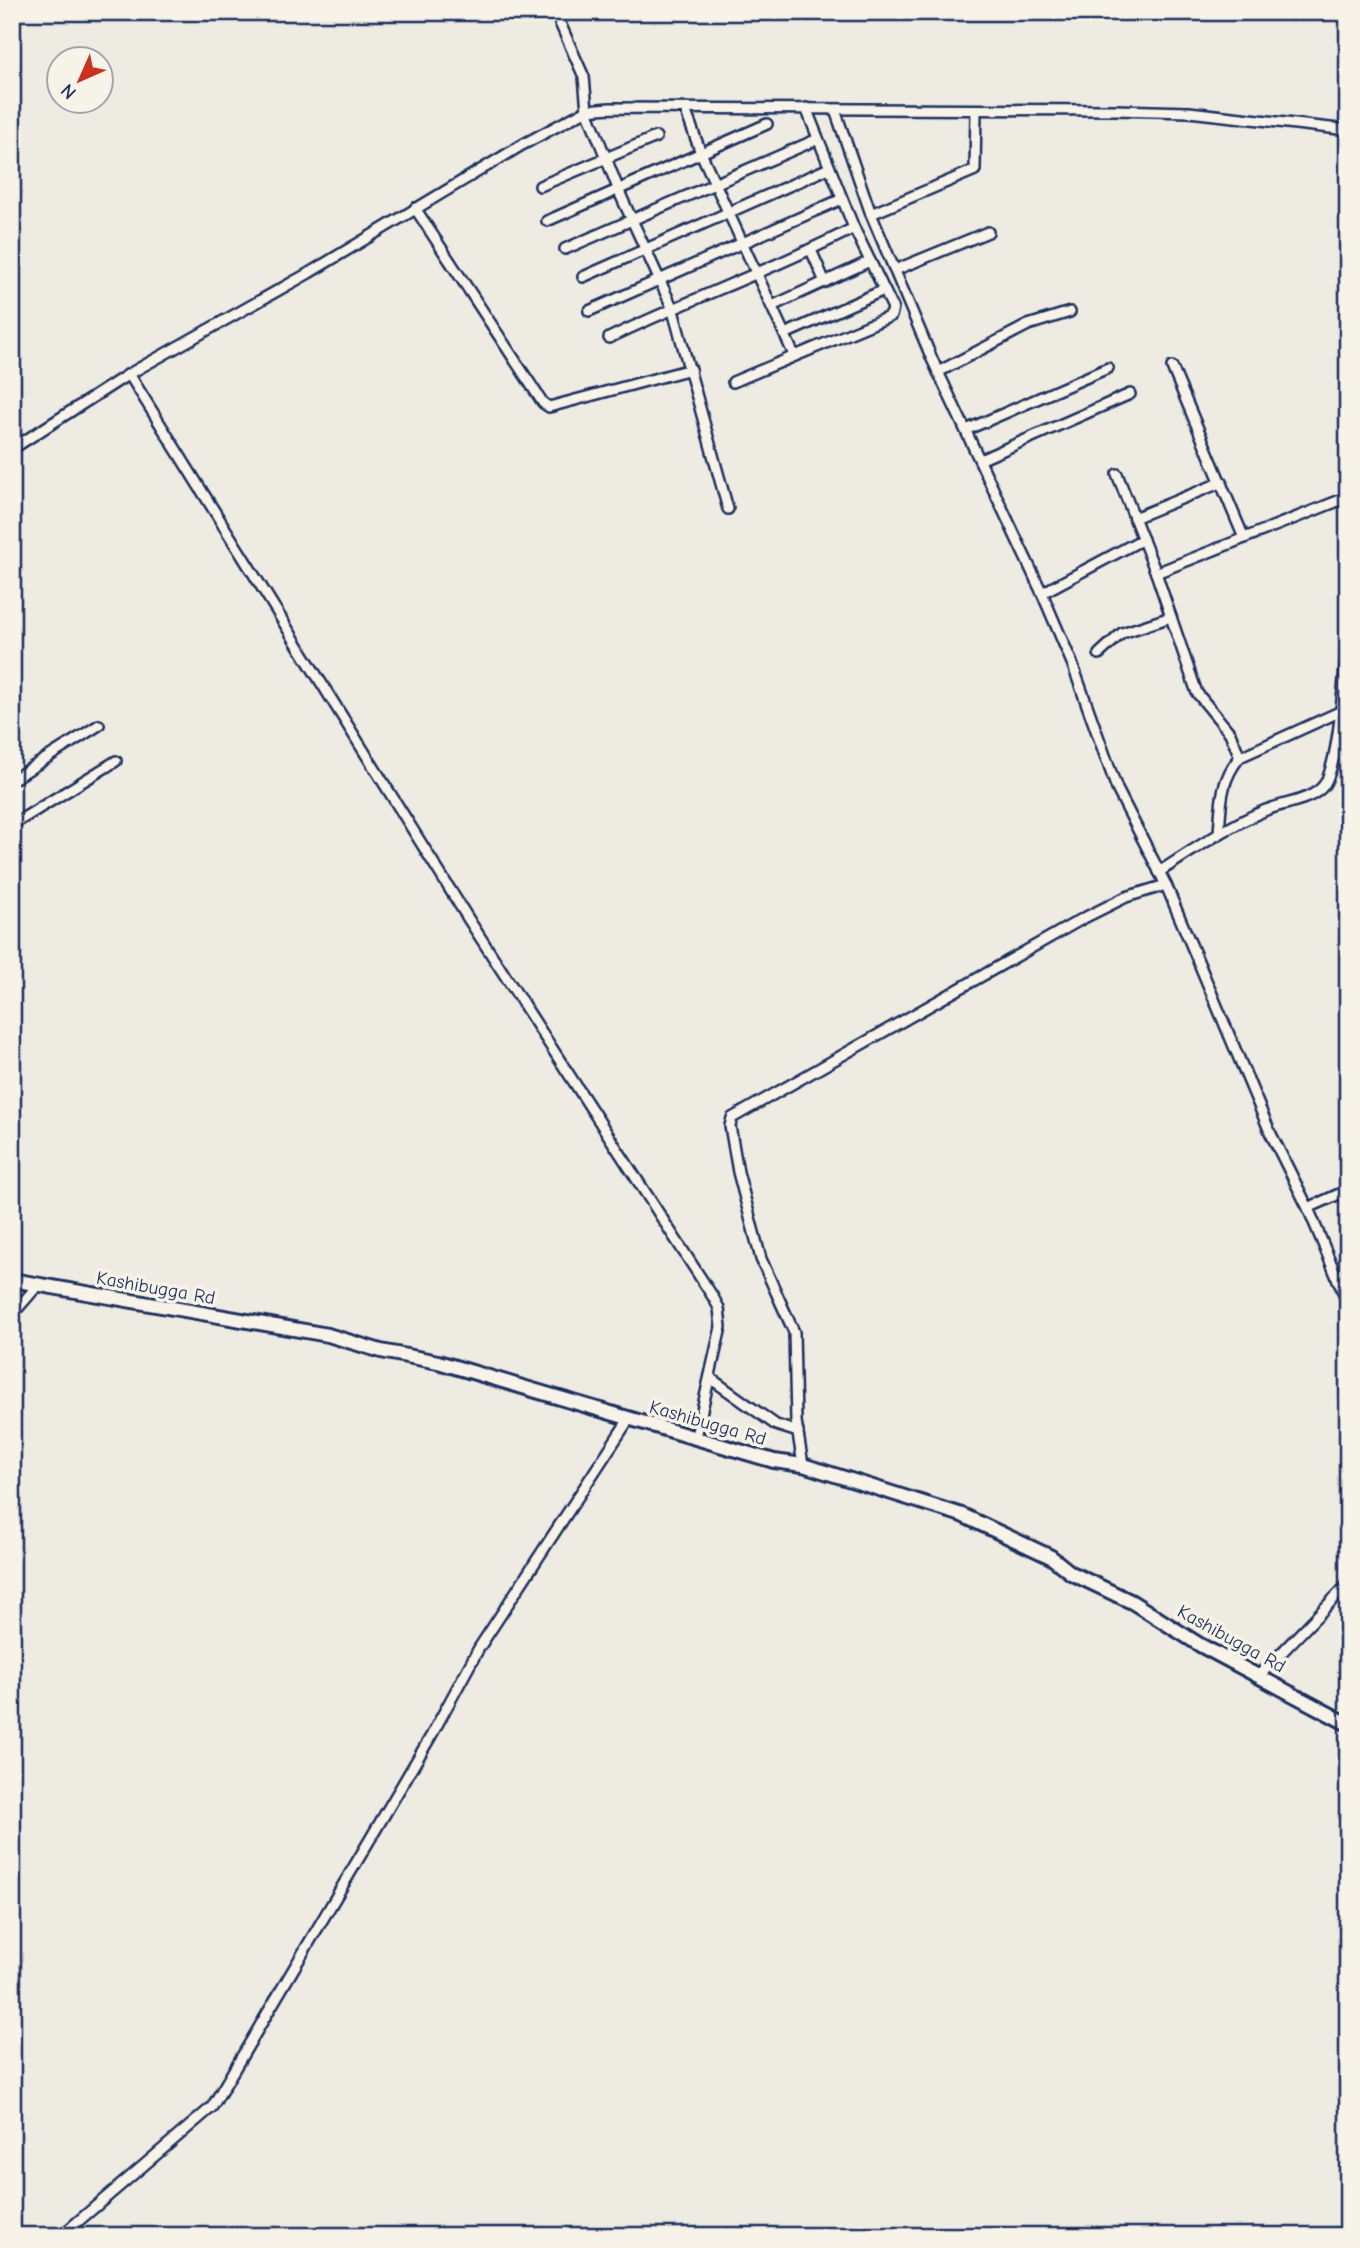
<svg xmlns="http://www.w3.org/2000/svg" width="1360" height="2248" viewBox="0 0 1360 2248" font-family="'Comic Neue',sans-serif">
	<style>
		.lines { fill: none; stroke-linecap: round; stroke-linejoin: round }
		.street-casing { stroke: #1b2f5e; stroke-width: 14 }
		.secondary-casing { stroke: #1b2f5e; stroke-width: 18 }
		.street { stroke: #f7f3e8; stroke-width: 9 }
		.secondary { stroke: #f7f3e8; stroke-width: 12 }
		.labels { text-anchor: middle; stroke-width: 7; stroke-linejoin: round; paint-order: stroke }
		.street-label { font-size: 19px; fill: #1b2f5e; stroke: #f7f3e8 }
	</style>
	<rect width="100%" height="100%" fill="#eeebe2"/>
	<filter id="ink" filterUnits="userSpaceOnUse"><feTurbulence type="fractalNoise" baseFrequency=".0143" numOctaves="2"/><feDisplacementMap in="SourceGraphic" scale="14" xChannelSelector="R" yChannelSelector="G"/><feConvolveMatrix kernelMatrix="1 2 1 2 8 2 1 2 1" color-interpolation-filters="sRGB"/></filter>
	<g filter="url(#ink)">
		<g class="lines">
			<defs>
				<g id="street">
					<polyline points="555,12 584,77 587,110 621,196 672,307 728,509"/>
					<polyline points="685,109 701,153 794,355"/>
					<polyline points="835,110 871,214 932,359 1042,593 1072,663 1117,789 1166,885 1270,1132 1308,1208 1348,1304"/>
					<polyline points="540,186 656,137"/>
					<polyline points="415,208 543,403 549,407 691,369"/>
					<polyline points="871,214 975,170 976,110"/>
					<polyline points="547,221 767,124"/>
					<polyline points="565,249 818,139"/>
					<polyline points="811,250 825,282"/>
					<polyline points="895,270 988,232"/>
					<polyline points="583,277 829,168"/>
					<polyline points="772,306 870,261"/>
					<polyline points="589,311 842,199"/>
					<polyline points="785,334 884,290"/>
					<path d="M609,338C690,299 775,269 854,228L806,108"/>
					<polyline points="1172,367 1244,538"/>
					<polyline points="938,372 1028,325 1070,312"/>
					<polyline points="129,374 469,920 713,1297 719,1308 721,1327 696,1436"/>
					<polyline points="733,382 891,316 893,308 854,228"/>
					<polyline points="966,430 1108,368"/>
					<polyline points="12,449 129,374 309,273 522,145 587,110 610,108 1116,110 1189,112 1348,130"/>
					<polyline points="980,460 1130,394"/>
					<polyline points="1117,474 1156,573 1197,693 1230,733 1240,757"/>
					<polyline points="1134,518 1222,482"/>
					<polyline points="1156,573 1348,497"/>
					<polyline points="1042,593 1143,539"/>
					<polyline points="1099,654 1122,633 1171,617"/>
					<polyline points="12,780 99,725"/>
					<polyline points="12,825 116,761"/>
					<path d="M1219,834C1221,805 1220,780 1240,757L1348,708"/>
					<path d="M1159,872C1193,850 1228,826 1266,810C1283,803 1312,801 1324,785C1340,761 1344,669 1348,637"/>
					<polyline points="1308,1208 1348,1190"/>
					<polyline points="12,1315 38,1285"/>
					<polyline points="710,1378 776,1425 798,1432"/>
					<polyline points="803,1465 796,1421 794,1332 761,1259 738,1172 730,1126 732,1118 1082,919 1126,897 1166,885"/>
					<polyline points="1259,1676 1348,1584"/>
					<polyline points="61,2236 212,2107 431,1736 479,1648 629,1419"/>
				</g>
				<polyline id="secondary" points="12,1280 328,1335 381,1351 438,1362 774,1461 803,1465 962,1515 1051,1557 1071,1573 1132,1602 1200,1645 1348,1724"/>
			</defs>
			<use href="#street" class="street-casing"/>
			<use href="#secondary" class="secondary-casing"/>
			<use href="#street" class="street"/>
			<use href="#secondary" class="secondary"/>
		</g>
	</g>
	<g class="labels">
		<g class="street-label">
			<text transform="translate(156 1287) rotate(10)" y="7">Kashibugga Rd</text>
			<text transform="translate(708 1422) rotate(16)" y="7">Kashibugga Rd</text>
			<text transform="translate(1232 1638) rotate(29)" y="7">Kashibugga Rd</text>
		</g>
	</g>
	<rect width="1360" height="2248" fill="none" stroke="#f7f3e8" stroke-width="42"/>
	<rect x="21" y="21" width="1318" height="2206" fill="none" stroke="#1b2f5e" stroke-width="2.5" filter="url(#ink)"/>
	<g transform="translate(80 80) rotate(225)"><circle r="33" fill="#f7f3e8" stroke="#9fa5b1" stroke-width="2"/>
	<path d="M0-5L12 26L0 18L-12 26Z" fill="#c8321e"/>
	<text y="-10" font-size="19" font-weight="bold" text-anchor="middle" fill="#1b2f5e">N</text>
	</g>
</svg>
